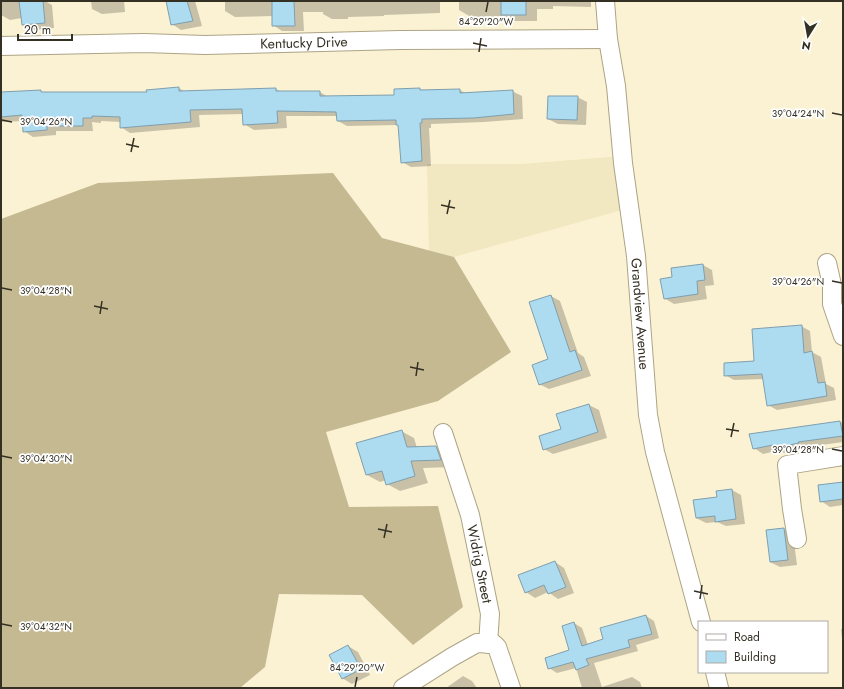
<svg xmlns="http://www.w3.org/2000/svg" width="844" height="689" viewBox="0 0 844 689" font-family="Jost,sans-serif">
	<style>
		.built { fill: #f1e7c0 }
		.forest { fill: #c5b991 }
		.shadow { fill: #0003 }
		.building { fill: #addbf0; stroke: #7f9fae }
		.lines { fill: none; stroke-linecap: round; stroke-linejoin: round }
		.minor-casing { stroke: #aca486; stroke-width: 20 }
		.minor { stroke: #fff; stroke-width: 18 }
		.ticks { fill: none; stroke: #343024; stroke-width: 1.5 }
		.labels { text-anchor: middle; stroke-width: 3.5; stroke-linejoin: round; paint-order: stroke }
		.street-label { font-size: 14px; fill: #343024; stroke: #fff }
		.ticks-label { font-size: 10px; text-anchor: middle; fill: #343024; stroke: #fff; stroke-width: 3.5; stroke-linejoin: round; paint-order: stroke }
	</style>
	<rect width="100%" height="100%" fill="#fbf2d3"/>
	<polygon class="built" points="623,156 629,208 454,257 429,251 427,164 521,164"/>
	<polygon class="forest" points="333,173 382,238 454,257 511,352 438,401 326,432 349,507 438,506 463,607 413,645 362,595 279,594 265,667 240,688 1,688 1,219 98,183"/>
	<g class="shadow">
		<polygon points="1,1 45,1 52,5 54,28 32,30 23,25 22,18 10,20 1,15"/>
		<polygon points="91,1 124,1 125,12 102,14 92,9"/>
		<polygon points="167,1 195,1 202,26 181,30 172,24"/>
		<polygon points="225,1 440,1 440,13 384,15 384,16 348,17 348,19 332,19 323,14 323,12 303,12 304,31 282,31 273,25 273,16 235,17 225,11"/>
		<polygon points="459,1 591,1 591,7 553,6 553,9 537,9 537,21 514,21 505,16 471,17 459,10"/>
		<polygon points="179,88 185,92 276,89 281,92 320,92 328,97 395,96 419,89 424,91 460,90 467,94 512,91 522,96 523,119 484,122 431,124 431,128 429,128 431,166 411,167 402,162 399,125 347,126 338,121 338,116 286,116 287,128 254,130 244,124 244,114 199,115 200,127 130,133 121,127 121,122 101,121 101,123 92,122 93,131 56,131 56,135 33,137 24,131 23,121 1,122 1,93 40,91 44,93 148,93"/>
		<polygon points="577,97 587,102 586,125 558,124 548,119"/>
		<polygon points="703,265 712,270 714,285 705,286 707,299 674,304 664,298 673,278"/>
		<polygon points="551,296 560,301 578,353 584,357 591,376 549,389 539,384 549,360"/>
		<polygon points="801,326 810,331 812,352 821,357 826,384 834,388 836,400 777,410 768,405 764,379 734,380 725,375 756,362"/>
		<polygon points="589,405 599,410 607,438 553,454 544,449 562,429 558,415"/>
		<polygon points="840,422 843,423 843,442 807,447 807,448 784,453 780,450 763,454 754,448 751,435"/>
		<polygon points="401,431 414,438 417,448 436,447 449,455 453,467 423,468 428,483 400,491 387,484 386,480 380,482 367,475"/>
		<polygon points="843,483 843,505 830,507 821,501"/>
		<polygon points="732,490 741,495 745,524 726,526 717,522 706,523 696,518 718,498"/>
		<polygon points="784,529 793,534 797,565 780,567 770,562"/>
		<polygon points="555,562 564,568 574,593 558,599 548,592 535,598 526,592"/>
		<polygon points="646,616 654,621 659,638 636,645 638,651 594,663 602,687 632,677 640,682 642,688 582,688 576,668 557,673 549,668 571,650 574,623 582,628 588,645 604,639"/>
		<polygon points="841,629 843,629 843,648"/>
		<polygon points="348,646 358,652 370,675 352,684 342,678"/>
		<polygon points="463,676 472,681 477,688 446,688"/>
	</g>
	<g class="building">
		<polygon points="19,1 43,1 45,23 22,25"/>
		<polygon points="166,1 187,1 193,21 171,25"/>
		<polygon points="272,1 294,1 295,26 272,26"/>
		<rect x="501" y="1" width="25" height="14"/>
		<polygon points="179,87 179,91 276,88 276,91 320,91 320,96 394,95 394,89 420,88 420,90 460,89 460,93 513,90 514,114 474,118 422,119 422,123 420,123 422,161 401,163 398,125 396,125 396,120 337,121 336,112 277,111 278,123 243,125 242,109 190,110 191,122 120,128 120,117 92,116 92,118 83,118 83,126 47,126 47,130 23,132 22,115 1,117 1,92 41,90 41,92 147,92 146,90"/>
		<polygon points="548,96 578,96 577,120 547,119"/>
		<polygon points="703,264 705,280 697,281 698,294 664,299 660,279 672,277 671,268"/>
		<polygon points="551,295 570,352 575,350 582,370 539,385 532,365 548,359 529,302"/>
		<polygon points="802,325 804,353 812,351 818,383 825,382 827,396 767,406 762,374 724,376 724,363 754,361 752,329"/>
		<polygon points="589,404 598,432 543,450 539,436 561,429 556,414"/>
		<polygon points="840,421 843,436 798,442 799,443 774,448 773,445 753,449 749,434"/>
		<polygon points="402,430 407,447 436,446 441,460 411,461 415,476 386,485 382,471 366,475 356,443"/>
		<polygon points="843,482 843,499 820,502 818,485"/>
		<polygon points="732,489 736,519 715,522 715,516 696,518 693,500 717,497 716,491"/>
		<polygon points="784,528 788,560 770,562 766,530"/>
		<polygon points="555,561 566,587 548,594 544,585 525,593 518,575"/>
		<polygon points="646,615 652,634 628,640 630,647 586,659 589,665 576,670 573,662 548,669 545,658 569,650 562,626 574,622 582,646 603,639 600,628"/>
		<polygon points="348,645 361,669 342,679 329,655"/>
	</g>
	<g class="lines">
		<defs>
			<g id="minor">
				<path id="s1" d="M605,1L608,39L616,86L623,163L636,256L648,415L655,452L701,622"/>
				<path id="s2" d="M1,46L144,43L205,45L400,40L608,39"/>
				<polyline points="827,263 832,285 832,304 843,336"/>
				<path id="s3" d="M443,433L470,515L490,614L488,644"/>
				<polyline points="797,539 792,509 787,465 843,456"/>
				<polyline points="715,672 719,688"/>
				<polyline points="403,688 452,657 477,643 494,644 497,647 511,688"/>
			</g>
		</defs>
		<use href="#minor" class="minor-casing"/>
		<use href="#minor" class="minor"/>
	</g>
	<path class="ticks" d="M486,12L488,2M473,43L487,46M479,52L481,38M832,113L842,115M2,120L12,122M126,144L139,147M131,152L134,138M441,205L455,208M447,214L450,200M832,281L842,283M2,288L12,290M94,306L108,309M100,314L102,301M410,367L424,370M416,376L418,362M726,429L739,431M731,437L734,423M832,449L842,451M2,456L12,458M378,529L392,532M384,538L387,524M694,591L708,594M700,599L702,585M2,624L12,626M355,687L357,677"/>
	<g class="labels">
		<g class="street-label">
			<text dy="5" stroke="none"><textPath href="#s2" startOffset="303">Kentucky Drive</textPath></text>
			<text dy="5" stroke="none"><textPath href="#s1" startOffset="315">Grandview Avenue</textPath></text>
			<text dy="5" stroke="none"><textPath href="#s3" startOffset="136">Widrig Street</textPath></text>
		</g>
	</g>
	<g class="ticks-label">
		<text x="486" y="25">84°29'20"W</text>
		<text x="798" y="117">39°04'24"N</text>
		<text x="46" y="125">39°04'26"N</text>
		<text x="798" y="285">39°04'26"N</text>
		<text x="46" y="294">39°04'28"N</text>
		<text x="798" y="453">39°04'28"N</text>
		<text x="46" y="462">39°04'30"N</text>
		<text x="46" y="630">39°04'32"N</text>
		<text x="357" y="671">84°29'20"W</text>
	</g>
	<rect width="844" height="689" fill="none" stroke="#343024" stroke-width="4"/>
	<rect x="698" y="621" width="130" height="52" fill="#ffffff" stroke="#aeaca7"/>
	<rect x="706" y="634" width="20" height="6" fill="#ffffff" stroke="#aeaca7"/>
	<text x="734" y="641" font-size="12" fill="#343024">Road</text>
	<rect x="706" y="651" width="20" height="12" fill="#addbf0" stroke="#aeaca7"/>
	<text x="734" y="661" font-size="12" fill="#343024">Building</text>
	<g transform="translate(808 36) rotate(191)" stroke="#ffffff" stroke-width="3" paint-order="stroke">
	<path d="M0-3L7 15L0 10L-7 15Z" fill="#343024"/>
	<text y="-6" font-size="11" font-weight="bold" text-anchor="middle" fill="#343024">N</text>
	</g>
	<path d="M18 34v6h54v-6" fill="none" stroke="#343024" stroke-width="2"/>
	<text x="24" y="34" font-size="12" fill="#343024" stroke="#ffffff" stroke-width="3" paint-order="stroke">20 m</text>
</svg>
